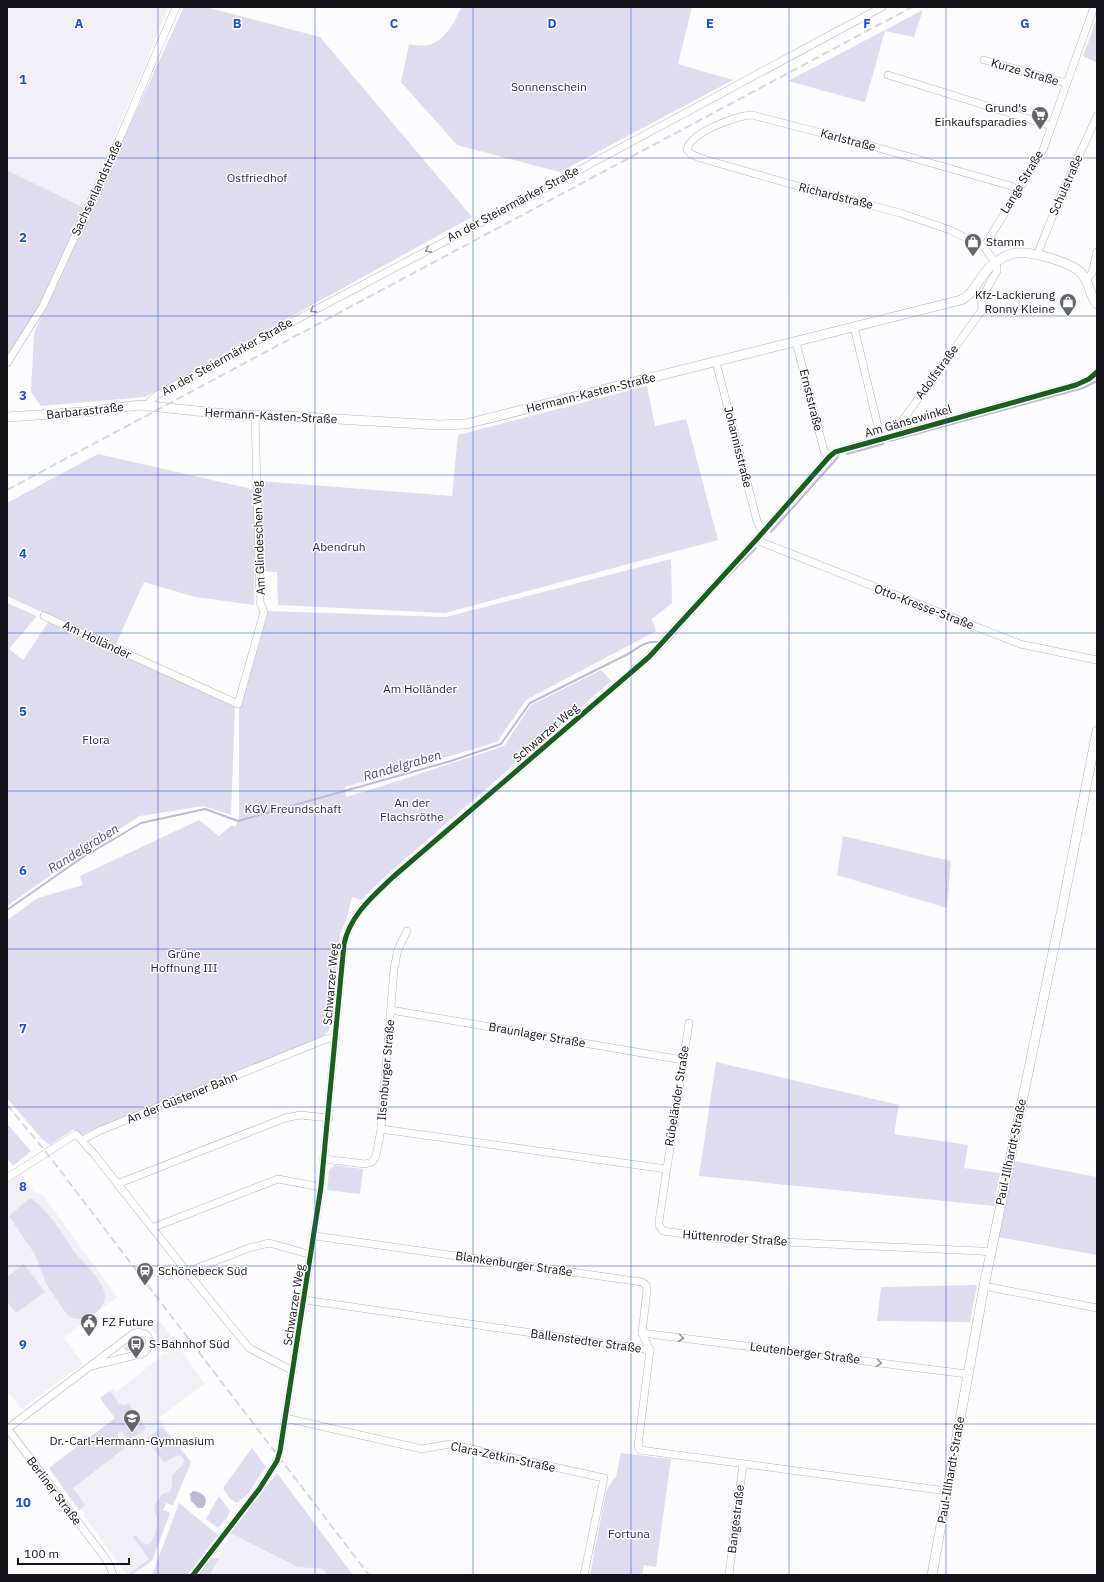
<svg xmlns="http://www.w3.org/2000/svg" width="1104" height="1582" viewBox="0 0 1104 1582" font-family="'IBM Plex Sans',sans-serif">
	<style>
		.built { fill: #f1eff8 }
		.green { fill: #dfdcef }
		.water { fill: #bfbad4 }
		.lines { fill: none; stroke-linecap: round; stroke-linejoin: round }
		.stream { stroke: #bfbad4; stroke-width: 2 }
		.minor-casing { stroke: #b5b4ba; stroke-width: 8 }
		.tertiary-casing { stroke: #b5b4ba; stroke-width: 10 }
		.minor { stroke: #fffeff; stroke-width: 7 }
		.tertiary { stroke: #fffeff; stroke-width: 9 }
		.rail { stroke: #d7d7d9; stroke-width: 2; stroke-dasharray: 8 4; stroke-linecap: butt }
		.cycleway-casing { stroke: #fff; stroke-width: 8 }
		.cycleway { stroke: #1b5e20; stroke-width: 5 }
		.oneway { stroke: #959498 }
		.grid { fill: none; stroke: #1d4ed8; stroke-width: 1; stroke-opacity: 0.55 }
		.labels { text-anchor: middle; stroke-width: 3; stroke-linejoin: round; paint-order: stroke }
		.street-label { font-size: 12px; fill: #14121b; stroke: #fff }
		.park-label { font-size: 12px; fill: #312453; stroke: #fff }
		.poi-label { font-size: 12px; fill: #14121b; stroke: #fff; text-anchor: start }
		.water-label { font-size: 13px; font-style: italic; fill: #534779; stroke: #fff }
		.grid-label { font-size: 13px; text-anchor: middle; font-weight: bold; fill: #1d4ed8; stroke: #fff; stroke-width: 3; stroke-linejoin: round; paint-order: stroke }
	</style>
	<rect width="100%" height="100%" fill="#fcfbfe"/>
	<g class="built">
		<polygon points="7,7 168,7 145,66 84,208 7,170"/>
		<polygon points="21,1174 34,1192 42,1194 117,1297 64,1338 83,1364 21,1409 7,1390 7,1184"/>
		<polygon points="160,1321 205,1384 158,1418 191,1462 173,1505 166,1503 163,1510 170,1513 152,1561 131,1575 127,1575 84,1516 85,1514 82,1509 79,1510 49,1468 115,1418 100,1398 113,1388 116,1392 157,1360 160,1360 158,1358 165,1353 166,1355 169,1353 151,1328"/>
		<polygon points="231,1533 297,1567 323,1569 327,1575 210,1575"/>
	</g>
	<g class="green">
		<polygon points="184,7 206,7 320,37 472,217 145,397 41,406 31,392 34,333"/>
		<path d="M461,7H692L678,64L733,80L560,172L457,145L401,82L409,44C417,45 424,47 432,44C446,38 456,21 461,7Z"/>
		<polygon points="923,10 914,37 885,31 865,102 788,81"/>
		<polygon points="1097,18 1097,63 1083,56"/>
		<polygon points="7,170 84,208 40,304 7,359"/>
		<polygon points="647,386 655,426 686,419 718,540 445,613 278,605 277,572 262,571 260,481 452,496 458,435"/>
		<polygon points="98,454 256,490 254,605 195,597 144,582 115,646 7,596 7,503"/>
		<polygon points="671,559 672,603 652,619 656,631 526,700 497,742 345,787 346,797 376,788 504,746 531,705 601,670 611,681 389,873 361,900 352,897 347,918 340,934 329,1031 322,1037 80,1135 74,1129 50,1145 42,1139 7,1098 7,920 38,898 83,885 80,876 199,820 219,836 232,825 235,827 239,818 239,707 267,611 446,617"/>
		<polygon points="7,603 37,616 9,649 23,660 49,621 235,706 231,815 204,806 140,816 78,856 7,906"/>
		<polygon points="843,836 951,861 947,908 837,875"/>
		<polygon points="716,1062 899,1105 894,1134 968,1145 964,1168 1000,1173 994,1206 699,1176"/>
		<polygon points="7,1124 31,1151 13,1166 7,1158"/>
		<polygon points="1014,1161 1097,1177 1097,1255 998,1237"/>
		<polygon points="334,1165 363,1169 360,1194 327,1190 329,1171"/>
		<path d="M30,1198C35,1201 39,1204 42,1208C56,1221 64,1238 75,1253C84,1263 104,1282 105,1296C106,1303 98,1312 92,1315C84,1320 76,1320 68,1316L48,1287L34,1253L9,1216Z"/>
		<polygon points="24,1264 45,1292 16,1313 7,1301 7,1277"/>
		<polygon points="977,1285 970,1322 877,1321 881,1287"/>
		<polygon points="138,1338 143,1340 144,1346 140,1349 126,1351 124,1349 125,1347"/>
		<polygon points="110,1391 120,1405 123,1404 124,1406 128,1403 146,1428 133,1438 134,1440 130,1443 121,1431 117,1434 126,1447 73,1488 85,1505 79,1510 49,1468 115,1418 100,1398"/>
		<polygon points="162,1427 191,1462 173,1505 166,1503 163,1510 170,1513 152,1561 131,1575 128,1575 149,1559 133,1537 136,1535 142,1543 147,1545 152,1542 158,1525 157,1517 154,1511 155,1504 162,1494 169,1492 172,1486 172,1475 183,1465 184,1459 181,1456 178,1455 164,1462 146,1439"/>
		<polygon points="252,1448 266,1467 247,1495 237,1503 230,1499 223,1488"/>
		<polygon points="621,1453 671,1459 656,1567 644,1565 642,1575 590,1575 606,1492 612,1481 616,1477"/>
		<polygon points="277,1473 353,1575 327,1575 323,1569 297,1567 231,1533"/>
		<polygon points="219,1496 230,1511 227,1518 218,1528 206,1519"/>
		<polygon points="179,1503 218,1535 187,1575 152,1575"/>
		<polygon points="211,1558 219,1558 210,1575 197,1575 207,1560"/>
	</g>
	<path class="water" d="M193,1491C203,1492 210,1499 203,1508H198L191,1501L190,1494Z"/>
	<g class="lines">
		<g class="stream">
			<polyline points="890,441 1083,388 1097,381"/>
			<polyline points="847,454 883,444"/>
			<polyline points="771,532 838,457"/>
			<polyline points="721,583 756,548"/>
			<polyline points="664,643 667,643 695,611"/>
			<path d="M7,910L80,859L141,823L205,809L238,821L451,761L501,744L530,703L630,653C640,646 648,640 660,642"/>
		</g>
		<defs>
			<g id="minor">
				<polyline points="984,60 1066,83"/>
				<polyline points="888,75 1051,126"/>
				<path d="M984,247L950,230L900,213L801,187L700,158L691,154L687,150C689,133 737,115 752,115L868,145L1011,186L1018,190"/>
				<polyline points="1037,255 1061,195 1097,116"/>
				<polyline points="1086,280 1092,273 1097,252"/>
				<polyline points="854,327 881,439 897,428 982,310 981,299 997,271 997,267 995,262 984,247 1043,150 1094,7"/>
				<polyline points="796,342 824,451 829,457"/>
				<polyline points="716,362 757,521 760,527 764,531"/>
				<polyline points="7,363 43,306 119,140 176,7"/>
				<polyline points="148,406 150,401 157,395 273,332 516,204 882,7"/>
				<polyline points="756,540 1020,644 1097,660"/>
				<polyline points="44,616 238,704 264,612 260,602 255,415"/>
				<polyline points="391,1010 683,1060"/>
				<polyline points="689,1023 659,1221 659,1225 663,1231 720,1239 980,1251 990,1252"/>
				<polyline points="381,1129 666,1169"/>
				<polyline points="82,1140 99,1131 326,1039 336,1038"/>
				<polyline points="324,1159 365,1164 372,1162 376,1156 381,1129 394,969 398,949 407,931"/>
				<polyline points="7,1178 76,1134 94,1154 187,1272 249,1348 293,1371"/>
				<polyline points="117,1184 285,1118 300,1115 329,1118"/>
				<polyline points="152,1228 278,1179 321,1187"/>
				<polyline points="315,1236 642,1282 646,1285 647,1290 642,1333 650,1350"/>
				<polyline points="187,1272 249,1248 269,1243 312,1255"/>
				<polyline points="984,1286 1097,1308"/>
				<polyline points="305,1300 650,1350 638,1446 640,1450 947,1491"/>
				<polyline points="642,1333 967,1374"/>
				<polyline points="285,1418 422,1449 450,1444 604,1478 584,1575"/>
				<polyline points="7,1428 103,1555 110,1566 113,1575"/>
				<path d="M7,1429L134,1333C149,1330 154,1342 144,1353L91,1366"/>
				<path d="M193,1575L260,1488L277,1461L280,1451L321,1187L344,944C350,915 373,896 393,877L649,657L756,540L829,457L835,452L1076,385L1089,379L1097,372"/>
				<polyline points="729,1575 743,1464"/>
			</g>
			<g id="tertiary">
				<path d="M7,417L84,412L140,405L235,415L287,416L439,425L466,424L961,300C976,293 979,276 991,266C998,260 1007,254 1016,253C1031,251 1072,262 1082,274C1090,283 1089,295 1097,304"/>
				<polyline points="932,1575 984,1286 1063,904 1097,731"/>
			</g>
		</defs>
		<use href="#minor" class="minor-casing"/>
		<use href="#tertiary" class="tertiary-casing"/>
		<use href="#minor" class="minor"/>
		<use href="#tertiary" class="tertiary"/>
		<g class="rail">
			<polyline points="7,490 912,7"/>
			<polyline points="7,1105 46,1152 369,1575"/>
		</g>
		<defs>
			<path id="cycleway" d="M193,1575L260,1488L277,1461L280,1451L321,1187L344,944C350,915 373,896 393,877L649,657L756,540L829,457L835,452L1076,385L1089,379L1097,372"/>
		</defs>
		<use href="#cycleway" class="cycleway-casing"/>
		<use href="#cycleway" class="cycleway"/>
	</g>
	<defs><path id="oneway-chevron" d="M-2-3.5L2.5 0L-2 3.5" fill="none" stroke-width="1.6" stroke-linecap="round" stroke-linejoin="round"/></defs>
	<g class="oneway">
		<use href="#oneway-chevron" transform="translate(428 250) rotate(152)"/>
		<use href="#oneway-chevron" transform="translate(313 310) rotate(152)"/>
		<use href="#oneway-chevron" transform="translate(681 1338) rotate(7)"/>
		<use href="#oneway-chevron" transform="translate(879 1363) rotate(7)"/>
	</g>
	<path class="grid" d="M158,7V1575M315,7V1575M473,7V1575M631,7V1575M789,7V1575M946,7V1575M7,158H1097M7,316H1097M7,475H1097M7,633H1097M7,791H1097M7,949H1097M7,1107H1097M7,1266H1097M7,1424H1097"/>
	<defs>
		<symbol id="supermarket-pin" viewBox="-11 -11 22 30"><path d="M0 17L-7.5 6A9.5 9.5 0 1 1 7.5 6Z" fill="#65646a" stroke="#fff"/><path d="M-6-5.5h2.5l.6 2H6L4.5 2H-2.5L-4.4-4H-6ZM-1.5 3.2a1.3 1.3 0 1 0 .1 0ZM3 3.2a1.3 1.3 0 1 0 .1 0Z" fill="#fff"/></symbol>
		<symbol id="shop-pin" viewBox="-11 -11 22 30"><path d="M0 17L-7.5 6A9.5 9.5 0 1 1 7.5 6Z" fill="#65646a" stroke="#fff"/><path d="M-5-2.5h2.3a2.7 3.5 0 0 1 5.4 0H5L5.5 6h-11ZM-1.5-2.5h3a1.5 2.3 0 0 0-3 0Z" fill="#fff"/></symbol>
		<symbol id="station-pin" viewBox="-11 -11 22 30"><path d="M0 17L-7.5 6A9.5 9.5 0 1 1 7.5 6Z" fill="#65646a" stroke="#fff"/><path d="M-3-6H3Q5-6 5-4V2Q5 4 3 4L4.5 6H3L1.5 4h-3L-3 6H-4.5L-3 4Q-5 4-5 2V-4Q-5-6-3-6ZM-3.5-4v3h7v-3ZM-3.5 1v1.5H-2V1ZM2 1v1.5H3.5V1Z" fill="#fff"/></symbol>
		<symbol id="civic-pin" viewBox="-11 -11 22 30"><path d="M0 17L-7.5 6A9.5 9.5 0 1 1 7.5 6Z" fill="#65646a" stroke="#fff"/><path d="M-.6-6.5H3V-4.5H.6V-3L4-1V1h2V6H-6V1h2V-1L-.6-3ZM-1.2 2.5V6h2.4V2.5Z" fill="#fff"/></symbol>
		<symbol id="bus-pin" viewBox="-11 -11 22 30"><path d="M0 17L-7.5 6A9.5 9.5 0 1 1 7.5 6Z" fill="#65646a" stroke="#fff"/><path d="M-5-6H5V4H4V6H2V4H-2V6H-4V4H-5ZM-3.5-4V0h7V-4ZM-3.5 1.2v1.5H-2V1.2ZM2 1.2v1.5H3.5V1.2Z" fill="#fff"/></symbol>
		<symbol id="school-pin" viewBox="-11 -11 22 30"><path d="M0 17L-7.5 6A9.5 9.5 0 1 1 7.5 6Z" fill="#65646a" stroke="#fff"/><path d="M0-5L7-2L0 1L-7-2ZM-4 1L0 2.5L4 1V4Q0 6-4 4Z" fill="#fff"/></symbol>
	</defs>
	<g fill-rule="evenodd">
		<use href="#supermarket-pin" x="1030" y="105" width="20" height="27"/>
		<use href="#shop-pin" x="963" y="232" width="20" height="27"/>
		<use href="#shop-pin" x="1058" y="292" width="20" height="27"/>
		<use href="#station-pin" x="135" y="1261" width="20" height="27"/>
		<use href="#civic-pin" x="79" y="1312" width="20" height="27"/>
		<use href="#bus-pin" x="126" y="1334" width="20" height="27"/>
		<use href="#school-pin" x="122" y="1408" width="20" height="27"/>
	</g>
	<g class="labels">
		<g class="street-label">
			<text transform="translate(1025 72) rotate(16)" y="4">Kurze Straße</text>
			<text transform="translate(848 140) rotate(15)" y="4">Karlstraße</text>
			<text transform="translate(1022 182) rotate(-59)" y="4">Lange Straße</text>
			<text transform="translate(1066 185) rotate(-66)" y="4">Schulstraße</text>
			<text transform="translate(97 188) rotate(-65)" y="4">Sachsenlandstraße</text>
			<text transform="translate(836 196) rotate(14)" y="4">Richardstraße</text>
			<text transform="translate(513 204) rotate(-28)" y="4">An der Steiermärker Straße</text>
			<text transform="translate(227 357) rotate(-29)" y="4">An der Steiermärker Straße</text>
			<text transform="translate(937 372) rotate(-54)" y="4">Adolfstraße</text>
			<text transform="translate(591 393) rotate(-14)" y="4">Hermann-Kasten-Straße</text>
			<text transform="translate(811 400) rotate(76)" y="4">Ernststraße</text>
			<text transform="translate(85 411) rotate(-6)" y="4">Barbarastraße</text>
			<text transform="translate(271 416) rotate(3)" y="4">Hermann-Kasten-Straße</text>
			<text transform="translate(908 421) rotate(-16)" y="4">Am Gänsewinkel</text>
			<text transform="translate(738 447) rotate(76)" y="4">Johannisstraße</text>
			<text transform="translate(259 538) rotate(-92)" y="4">Am Glindeschen Weg</text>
			<text transform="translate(924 607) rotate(21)" y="4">Otto-Kresse-Straße</text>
			<text transform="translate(97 640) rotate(25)" y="4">Am Holländer</text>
			<text transform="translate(546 733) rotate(-41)" y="4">Schwarzer Weg</text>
			<text transform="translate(331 984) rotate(-85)" y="4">Schwarzer Weg</text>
			<text transform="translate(537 1035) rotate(10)" y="4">Braunlager Straße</text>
			<text transform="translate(386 1070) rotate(-85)" y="4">Ilsenburger Straße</text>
			<text transform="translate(677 1096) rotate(-81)" y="4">Rübeländer Straße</text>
			<text transform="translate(182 1098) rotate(-22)" y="4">An der Güstener Bahn</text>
			<text transform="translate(1011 1152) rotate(-78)" y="4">Paul-Illhardt-Straße</text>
			<text transform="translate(735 1238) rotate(4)" y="4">Hüttenroder Straße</text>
			<text transform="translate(514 1264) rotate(8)" y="4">Blankenburger Straße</text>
			<text transform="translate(294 1305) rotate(-81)" y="4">Schwarzer Weg</text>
			<text transform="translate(586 1341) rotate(8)" y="4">Ballenstedter Straße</text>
			<text transform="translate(805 1353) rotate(7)" y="4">Leutenberger Straße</text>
			<text transform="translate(503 1457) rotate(12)" y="4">Clara-Zetkin-Straße</text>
			<text transform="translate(951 1470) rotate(-80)" y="4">Paul-Illhardt-Straße</text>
			<text transform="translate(54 1491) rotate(53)" y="4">Berliner Straße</text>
			<text transform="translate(736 1519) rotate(-83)" y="4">Bangestraße</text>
		</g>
		<g class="park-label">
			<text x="549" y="91">Sonnenschein</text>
			<text x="257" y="182">Ostfriedhof</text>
			<text x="339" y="551">Abendruh</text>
			<text x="420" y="693">Am Holländer</text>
			<text x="96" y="744">Flora</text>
			<text x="412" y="807">An der<tspan x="412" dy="14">Flachsröthe</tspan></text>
			<text x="293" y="813">KGV Freundschaft</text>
			<text x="184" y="958">Grüne<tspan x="184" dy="14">Hoffnung III</tspan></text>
			<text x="629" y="1538">Fortuna</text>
		</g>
		<g class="poi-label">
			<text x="1027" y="112" text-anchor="end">Grund's<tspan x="1027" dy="14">Einkaufsparadies</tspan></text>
			<text x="986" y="246">Stamm</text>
			<text x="1055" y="299" text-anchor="end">Kfz-Lackierung<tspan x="1055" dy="14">Ronny Kleine</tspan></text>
			<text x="158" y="1275">Schönebeck Süd</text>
			<text x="102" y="1326">FZ Future</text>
			<text x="149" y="1348">S-Bahnhof Süd</text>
			<text x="132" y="1445" text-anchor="middle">Dr.-Carl-Hermann-Gymnasium</text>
		</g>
		<g class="water-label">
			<text transform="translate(402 765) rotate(-16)" y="5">Randelgraben</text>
			<text transform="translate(83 848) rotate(-32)" y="5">Randelgraben</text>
		</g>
	</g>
	<g class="grid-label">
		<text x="79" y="28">A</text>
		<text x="237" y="28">B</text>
		<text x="394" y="28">C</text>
		<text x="552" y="28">D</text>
		<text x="710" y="28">E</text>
		<text x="867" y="28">F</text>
		<text x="1025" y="28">G</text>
		<text x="23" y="84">1</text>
		<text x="23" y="242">2</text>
		<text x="23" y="400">3</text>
		<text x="23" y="558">4</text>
		<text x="23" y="716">5</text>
		<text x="23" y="875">6</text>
		<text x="23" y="1033">7</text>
		<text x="23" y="1191">8</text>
		<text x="23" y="1349">9</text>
		<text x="23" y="1507">10</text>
	</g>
	<rect width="1104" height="1582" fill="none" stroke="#14121b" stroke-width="16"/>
	<path d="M18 1558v6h111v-6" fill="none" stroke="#14121b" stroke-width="2"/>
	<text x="24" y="1558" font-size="12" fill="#14121b" stroke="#ffffff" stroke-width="3" paint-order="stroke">100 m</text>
</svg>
